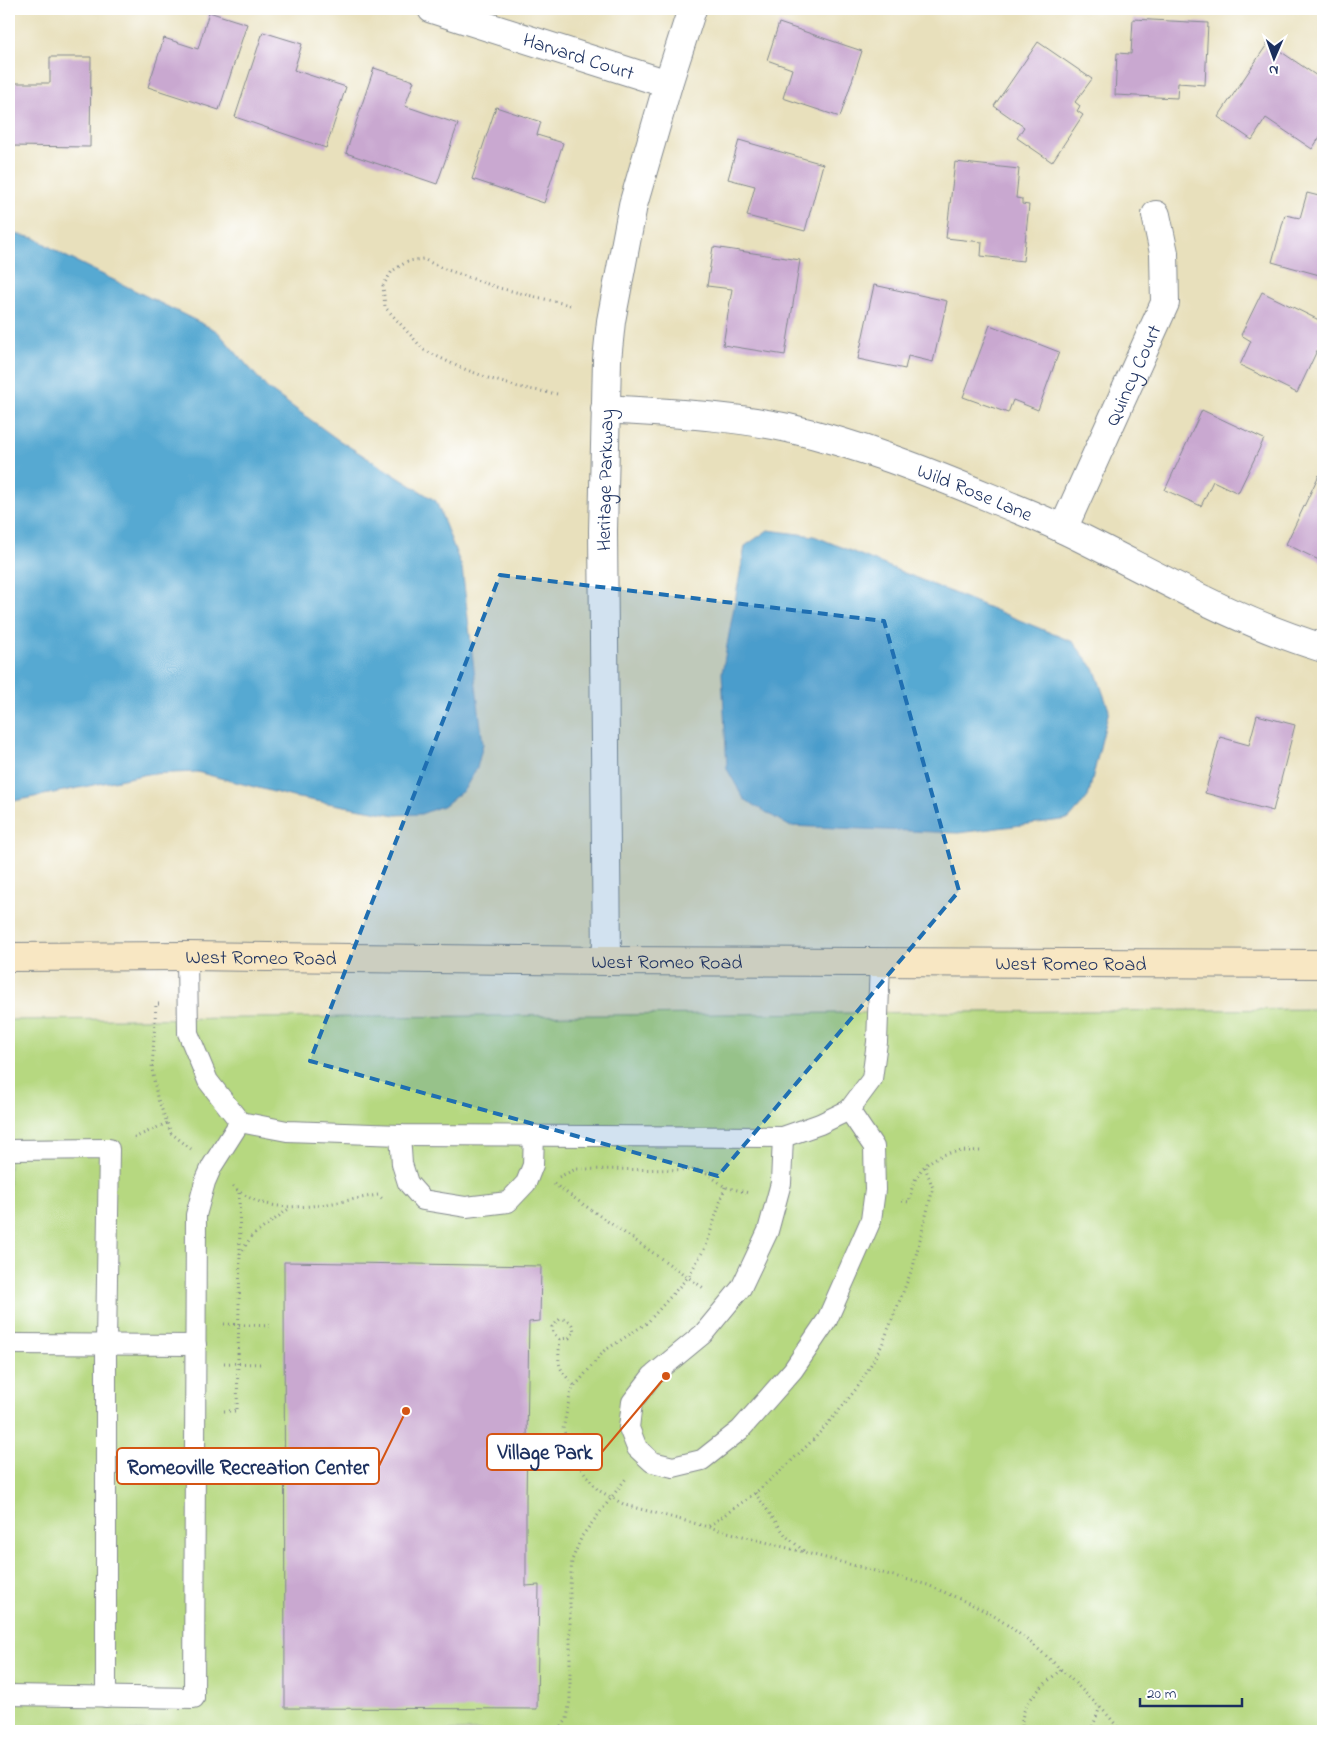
<svg xmlns="http://www.w3.org/2000/svg" width="1332" height="1740" viewBox="0 0 1332 1740" font-family="'Indie Flower',sans-serif">
	<style>
		.green { fill: #b6d880; stroke: #68846f }
		.water { fill: #57a9d2; stroke: #396c98 }
		.building { fill: #c9a8d0 }
		.lines { fill: none; stroke-linecap: round; stroke-linejoin: round }
		.lane-casing { stroke: #82888d; stroke-width: 22 }
		.street-casing { stroke: #82888d; stroke-width: 30 }
		.secondary-casing { stroke: #82888d; stroke-width: 30 }
		.path { stroke: #82888d; stroke-width: 3; stroke-dasharray: 1 4; stroke-linecap: butt }
		.lane { stroke: #fff; stroke-width: 20 }
		.street { stroke: #fff; stroke-width: 28 }
		.secondary { stroke: #f8e7c3; stroke-width: 28 }
		.marked { fill: #1f6fb2; fill-opacity: 0.2; stroke: #1f6fb2; stroke-width: 4; stroke-dasharray: 10 6; stroke-linejoin: round }
		.labels { text-anchor: middle; stroke-width: 4; stroke-linejoin: round; paint-order: stroke }
		.street-label { font-size: 20px; fill: #1b2f5e; stroke: #fff }
		.leader { fill: none; stroke: #d45514; stroke-width: 2 }
		.callout-dot { fill: #d45514; stroke: #fff; stroke-width: 2 }
		.callout { fill: #fff; stroke: #d45514; stroke-width: 2 }
		.callout-label { font-size: 21px; text-anchor: middle; font-weight: bold; fill: #1b2f5e }
	</style>
	<rect width="100%" height="100%" fill="#fff"/>
	<filter id="ink" filterUnits="userSpaceOnUse"><feTurbulence type="fractalNoise" baseFrequency=".02" numOctaves="2"/><feDisplacementMap in="SourceGraphic" scale="10" xChannelSelector="R" yChannelSelector="G"/><feConvolveMatrix kernelMatrix="1 2 1 2 8 2 1 2 1" color-interpolation-filters="sRGB"/></filter>
	<filter id="wash" filterUnits="userSpaceOnUse"><feTurbulence type="fractalNoise" baseFrequency=".0096" numOctaves="4" result="noise"/><feDisplacementMap in="SourceGraphic" scale="20" xChannelSelector="R" yChannelSelector="G"/><feGaussianBlur stdDeviation="1.12" result="paint"/><feColorMatrix in="noise" values="0 0 0 0 0 0 0 0 0 0 0 0 0 0 0 0 0 1.4 0 .05"/><feComposite in="paint" operator="in"/></filter>
	<g filter="url(#wash)">
		<rect width="100%" height="100%" fill="#e8e0bc"/>
		<polygon class="green" points="1323,1009 1323,1731 9,1731 9,1020"/>
		<g class="water">
			<polygon points="9,233 35,238 65,256 217,331 267,388 337,439 436,501 462,568 483,744 477,768 464,790 445,805 421,814 396,815 293,797 197,772 148,774 9,802"/>
			<polygon points="768,530 814,536 1073,642 1095,670 1109,710 1088,797 1069,819 958,833 789,826 744,799 727,769 722,673 745,546"/>
		</g>
		<g id="blocks">
			<g class="building">
				<polygon points="209,12 247,24 219,110 148,87 164,38 198,49"/>
				<polygon points="1133,19 1208,23 1205,85 1178,83 1177,98 1115,95 1117,53 1131,54"/>
				<polygon points="779,23 862,51 840,117 783,98 792,69 767,60"/>
				<polygon points="263,32 302,44 294,70 346,87 326,148 235,117"/>
				<polygon points="1038,42 1092,79 1075,102 1080,106 1077,111 1083,115 1052,162 1017,138 1024,127 994,106"/>
				<polygon points="1268,43 1323,80 1323,132 1312,149 1266,118 1252,140 1218,117"/>
				<polygon points="50,57 91,57 90,147 9,146 9,83 50,83"/>
				<polygon points="374,68 414,81 405,106 458,124 437,184 346,153"/>
				<polygon points="496,107 541,122 537,135 563,143 544,203 472,179"/>
				<polygon points="739,140 823,164 805,231 747,216 755,186 728,179"/>
				<polygon points="955,162 1019,169 1016,198 1022,199 1022,204 1029,205 1023,261 981,256 982,242 946,238"/>
				<polygon points="1307,193 1323,197 1323,276 1272,262 1285,215 1300,218"/>
				<polygon points="713,247 800,260 785,355 723,345 732,289 707,286"/>
				<polygon points="874,285 947,301 933,362 908,356 905,369 858,359"/>
				<polygon points="1262,292 1323,322 1323,338 1297,393 1240,365 1251,341 1241,335"/>
				<polygon points="990,325 1059,352 1038,410 1013,400 1008,413 963,397"/>
				<polygon points="1202,410 1264,439 1238,493 1213,481 1201,506 1165,490"/>
				<polygon points="1319,475 1323,477 1323,562 1286,544"/>
				<polygon points="1257,715 1295,725 1273,811 1205,793 1220,737 1249,745"/>
				<polygon points="284,1262 541,1266 540,1321 529,1322 526,1500 526,1586 539,1585 537,1709 285,1708"/>
			</g>
		</g>
	</g>
	<g filter="url(#ink)">
		<use href="#blocks" fill-opacity="0" stroke="#82888d" stroke-width="1"/>
		<g class="lines">
			<defs>
				<g id="lane">
					<polyline points="187,956 188,1033 208,1081 240,1122 287,1131 400,1135 783,1137 820,1124 849,1110 872,1079 877,1042 880,962"/>
					<polyline points="400,1135 402,1164 408,1183 423,1200 466,1207 508,1202 526,1183 533,1165 534,1135"/>
					<polyline points="783,1137 781,1183 768,1231 741,1288 703,1334 652,1376 632,1402 629,1428 637,1448 652,1462 673,1467 702,1460 740,1430 793,1370 827,1320 871,1220 875,1190 874,1147 849,1110"/>
					<polyline points="9,1150 109,1149 106,1344 106,1697"/>
					<polyline points="9,1344 196,1345"/>
					<polyline points="9,1695 194,1698 196,1215 205,1182 212,1166 240,1122"/>
				</g>
				<g id="street">
					<path id="s1" d="M432,9L668,84"/>
					<path id="s2" d="M605,409C666,413 728,415 788,428C858,444 926,471 991,498C1016,509 1041,518 1065,530C1150,571 1233,621 1323,648"/>
					<path id="s3" d="M1063,529L1165,303L1164,253L1156,215"/>
					<path id="s4" d="M607,961L603,531L607,360L611,321L633,205L668,84L692,9"/>
				</g>
				<g id="secondary">
					<path id="s5" d="M9,957L187,956L607,961L1323,964"/>
				</g>
			</defs>
			<use href="#lane" class="lane-casing"/>
			<use href="#street" class="street-casing"/>
			<use href="#secondary" class="secondary-casing"/>
			<g class="path">
				<polyline points="557,394 518,387 491,379 459,367 424,350 385,307 383,286 392,271 408,261 423,259 442,268 499,288 570,305"/>
				<polyline points="159,1004 156,1004 152,1069 157,1097 171,1133 191,1149"/>
				<polyline points="134,1138 167,1123"/>
				<polyline points="559,1177 576,1169 702,1170 725,1187 749,1193"/>
				<polyline points="554,1184 705,1289"/>
				<path d="M233,1186C271,1222 332,1202 378,1195L384,1200"/>
				<path d="M725,1187L706,1246L688,1277L647,1323L604,1351L571,1391L563,1429L577,1463L598,1490L625,1505L928,1585C950,1595 973,1604 994,1616C1025,1636 1053,1661 1079,1687C1093,1701 1109,1714 1120,1731"/>
				<path d="M902,1201L909,1202C911,1196 911,1188 914,1182C927,1153 954,1150 982,1151"/>
				<polyline points="240,1254 251,1237 290,1208"/>
				<polyline points="224,1324 272,1326"/>
				<path d="M560,1339L553,1333L552,1327L560,1319C569,1319 573,1323 574,1332L569,1338L560,1339C558,1364 556,1367 575,1386"/>
				<polyline points="224,1363 263,1364"/>
				<polyline points="224,1411 237,1411 240,1254 239,1191"/>
				<polyline points="755,1493 786,1536 805,1552"/>
				<polyline points="709,1526 755,1493 785,1467 814,1439 837,1413 860,1384 882,1345 913,1267 933,1188 925,1167"/>
				<polyline points="559,1731 567,1719 570,1699 570,1586 572,1560 582,1536 627,1477"/>
				<path d="M1023,1731C1016,1704 1044,1686 1061,1669"/>
				<polyline points="1091,1731 1100,1707"/>
			</g>
			<use href="#lane" class="lane"/>
			<use href="#street" class="street"/>
			<use href="#secondary" class="secondary"/>
		</g>
	</g>
	<path class="marked" d="M500,575L884,621L959,891L718,1176L310,1061Z"/>
	<g class="labels">
		<g class="street-label">
			<text dy="7" stroke="none"><textPath href="#s1" startOffset="154">Harvard Court</textPath></text>
			<text dy="7" stroke="none"><textPath href="#s3" startOffset="169">Quincy Court</textPath></text>
			<text dy="7" stroke="none"><textPath href="#s4" startOffset="481">Heritage Parkway</textPath></text>
			<text dy="7" stroke="none"><textPath href="#s2" startOffset="382">Wild Rose Lane</textPath></text>
			<text dy="7" stroke="none"><textPath href="#s5" startOffset="252">West Romeo Road</textPath></text>
			<text dy="7" stroke="none"><textPath href="#s5" startOffset="658">West Romeo Road</textPath></text>
			<text dy="7" stroke="none"><textPath href="#s5" startOffset="1062">West Romeo Road</textPath></text>
		</g>
	</g>
	<path class="leader" d="M666 1376L602 1452M406 1411L379 1466"/>
	<g class="callout-dot">
		<circle cx="666" cy="1376" r="5"/>
		<circle cx="406" cy="1411" r="5"/>
	</g>
	<g class="callout">
		<rect x="487" y="1434" width="115" height="36" rx="5"/>
		<rect x="117" y="1448" width="262" height="36" rx="5"/>
	</g>
	<g class="callout-label">
		<text x="545" y="1459">Village Park</text>
		<text x="248" y="1474">Romeoville Recreation Center</text>
	</g>
	<rect width="1332" height="1740" fill="none" stroke="#fff" stroke-width="30"/>
	<g transform="translate(1274 58) rotate(182)" stroke="#ffffff" stroke-width="4" paint-order="stroke">
	<path d="M0-4L9 19L0 12L-9 19Z" fill="#1b2f5e"/>
	<text y="-8" font-size="14" font-weight="bold" text-anchor="middle" fill="#1b2f5e">N</text>
	</g>
	<path d="M1140 1698v8h102v-8" fill="none" stroke="#1b2f5e" stroke-width="2.5"/>
	<text x="1147" y="1698" font-size="15" fill="#1b2f5e" stroke="#ffffff" stroke-width="4" paint-order="stroke">20 m</text>
</svg>
